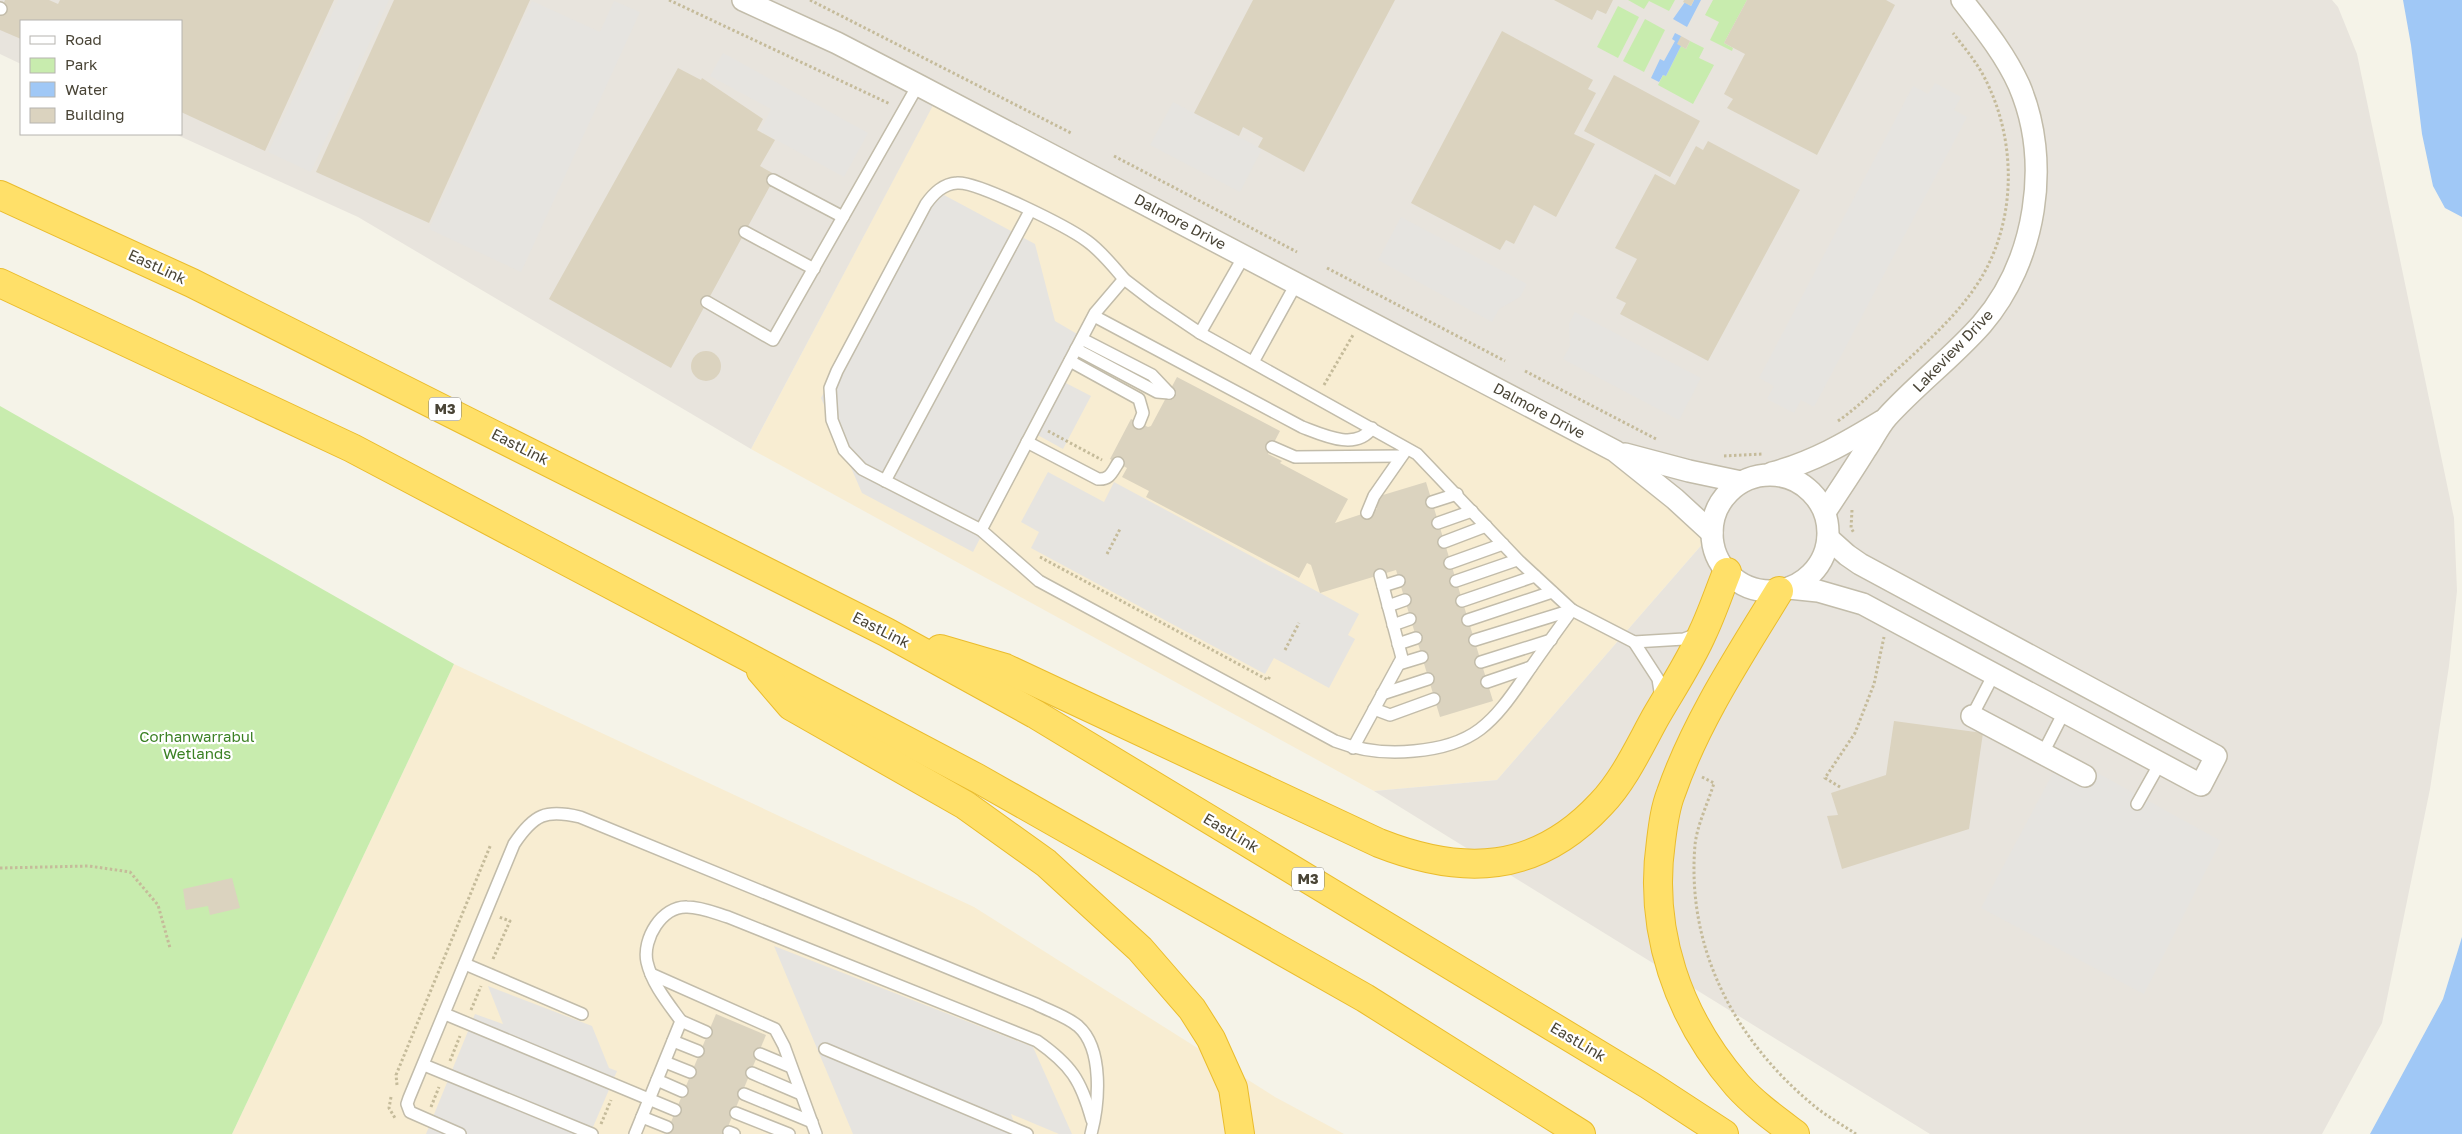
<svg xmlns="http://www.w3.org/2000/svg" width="2462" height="1134" viewBox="0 0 2462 1134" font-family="'Golos Text',sans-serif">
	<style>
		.commercial { fill: #f8edd2 }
		.industrial { fill: #e8e4dd }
		.green { fill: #c8ecae }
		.parking { fill: #e6e4e0 }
		.water { fill: #a0c8f6 }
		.building { fill: #dbd3bf }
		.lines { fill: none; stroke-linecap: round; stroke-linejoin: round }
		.lane-casing { stroke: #c2bcaa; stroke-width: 14 }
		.street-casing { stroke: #c2bcaa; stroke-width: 24 }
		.highway-casing { stroke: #eabc2d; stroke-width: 30 }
		.path { stroke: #c5bb9a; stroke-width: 3; stroke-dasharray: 2.5 2.5; stroke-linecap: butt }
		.lane { stroke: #fff; stroke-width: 11 }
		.street { stroke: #fff; stroke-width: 21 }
		.highway { stroke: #ffe069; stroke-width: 28 }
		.labels { text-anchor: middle; stroke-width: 4.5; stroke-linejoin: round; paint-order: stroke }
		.shield { fill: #fff; stroke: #807c72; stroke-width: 1 }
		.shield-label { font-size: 14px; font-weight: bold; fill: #494436 }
		.street-label { font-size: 15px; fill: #494436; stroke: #fff }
		.park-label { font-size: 15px; fill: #3b8124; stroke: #fff }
	</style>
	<rect width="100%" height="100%" fill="#f5f3e8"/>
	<g class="commercial">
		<polygon points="938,95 1615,451 1712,533 1497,780 1374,791 751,449"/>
		<polygon points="454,664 974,907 1275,1097 1344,1134 232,1134"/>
	</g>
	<polygon class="industrial" points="0,0 2332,0 2338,7 2357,54 2454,518 2457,591 2449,666 2430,789 2382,1023 2322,1134 1930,1134 1374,791 1497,780 1712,533 1615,451 938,96 751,449 358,217 175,134 181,134 181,21 21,21 21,64 0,54"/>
	<g class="green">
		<polygon points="1628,0 1675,0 1669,11 1649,1 1644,9"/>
		<polygon points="1713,0 1747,0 1724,43 1733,48 1732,51 1710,40 1719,22 1705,15"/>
		<polygon points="1618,6 1639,17 1618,58 1597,47"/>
		<polygon points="1645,19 1665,30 1644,72 1623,61"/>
		<polygon points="1690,41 1704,48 1699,58 1714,65 1693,104 1658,85 1663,75 1666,76 1681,46 1686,49"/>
		<polygon points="0,406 454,664 232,1134 0,1134"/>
	</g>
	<g class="parking">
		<polygon points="338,0 389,0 311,172 268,152"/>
		<polygon points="532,1 600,32 614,1 640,12 521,272 429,229"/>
		<polygon points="723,53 868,133 844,177 760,131 771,109 710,76"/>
		<polygon points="1935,83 1961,97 1954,110 1967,117 1814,407 1801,400 1794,413 1767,399 1774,386 1759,378 1913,86 1928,94"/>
		<polygon points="1173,102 1262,149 1240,192 1150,145"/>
		<polygon points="931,188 1035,244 1055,321 1084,338 1062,381 1091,396 1063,449 1034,433 973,552 862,493 821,398"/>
		<polygon points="1401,217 1527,284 1520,297 1499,309 1492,322 1378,260"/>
		<polygon points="1575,312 1701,378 1679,420 1563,359 1570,346 1569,324"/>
		<polygon points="1048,472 1104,502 1114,482 1359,614 1348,635 1355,639 1329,688 1274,658 1265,674 1031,548 1039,532 1021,522"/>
		<polygon points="2063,754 2221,841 2144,994 1981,908"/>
		<polygon points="774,946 1033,1047 1072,1134 1059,1134 1011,1114 1018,1134 853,1134"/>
		<polygon points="488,986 592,1026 609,1068 617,1071 590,1134 426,1134 475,1014 503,1024"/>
	</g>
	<g class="water">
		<polygon points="1694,0 1701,0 1687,27 1673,19 1685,2 1691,6"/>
		<polygon points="2403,0 2462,0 2462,217 2445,208 2433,186 2422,134 2411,45"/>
		<polygon points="1675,33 1681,36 1681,46 1666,76 1663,75 1659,82 1651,78 1660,59 1664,61 1675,41 1672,39"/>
		<polygon points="2462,937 2462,1134 2370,1134 2443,999"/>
	</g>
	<g class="building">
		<polygon points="5,0 49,0 58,4 60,0 334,0 265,151 181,112 181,21 21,21 21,39 0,30 0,12"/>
		<polygon points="394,0 530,0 429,223 316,172"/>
		<polygon points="1253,0 1395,0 1304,172 1258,147 1263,138 1243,127 1239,136 1194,113"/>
		<polygon points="1554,0 1613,0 1606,14 1597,10 1592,20"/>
		<polygon points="1684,0 1694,0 1691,6 1683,2"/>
		<polygon points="1747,0 1886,0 1895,5 1817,155 1727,108 1733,99 1724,94 1745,54 1724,43"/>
		<polygon points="1502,31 1593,80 1588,89 1596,93 1574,134 1595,144 1556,217 1534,205 1514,244 1506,240 1500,250 1411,203"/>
		<polygon points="1681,36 1690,41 1686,49 1677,44"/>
		<polygon points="678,68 701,80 702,78 763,119 757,130 775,140 760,166 776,175 671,368 549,299"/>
		<polygon points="1614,75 1700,121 1670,177 1584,131"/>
		<polygon points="1708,141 1800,190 1708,361 1620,314 1626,303 1616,298 1637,259 1615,248 1655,174 1675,185 1696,146 1703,150"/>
		<circle cx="706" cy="366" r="15"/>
		<polygon points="1177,377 1280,431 1268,454 1282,461 1280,463 1348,499 1335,523 1377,509 1373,498 1426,482 1493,701 1440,717 1396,570 1320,593 1311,565 1307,563 1299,578 1146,497 1149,491 1122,477 1127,468 1110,459 1131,419 1148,427 1151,426"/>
		<polygon points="1894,721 1983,733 1969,829 1842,869 1827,816 1838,815 1831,793 1886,775"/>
		<polygon points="232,878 240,908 210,915 208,906 186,910 183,889"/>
		<polygon points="716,1014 766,1035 725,1134 666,1134"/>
	</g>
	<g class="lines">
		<defs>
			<g id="lane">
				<polyline points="0,8 1,9"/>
				<polyline points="773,180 843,217"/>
				<polyline points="745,232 814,269"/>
				<path d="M1124,279C1113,266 1101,251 1087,241C1068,227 977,181 957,183C943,184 934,193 926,204L837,371L830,388L832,420L844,450L862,469L981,530L1039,581L1335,741C1361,751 1386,754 1414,751C1474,746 1493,723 1525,676C1540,654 1556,632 1572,610"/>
				<polyline points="707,302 773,340 918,85"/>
				<path d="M1094,316L1302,427C1323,435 1356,451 1372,428"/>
				<polyline points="1200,333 1244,256"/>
				<polyline points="1082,339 1152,375 1169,393"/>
				<polyline points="1076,349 1157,392 1169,393"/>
				<polyline points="1070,361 1139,399 1143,413 1139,423"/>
				<polyline points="1253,362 1296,284"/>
				<path d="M1027,442L1098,479C1110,480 1112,472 1118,463"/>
				<polyline points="1272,447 1295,457 1401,456"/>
				<polyline points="885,481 1030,211"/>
				<polyline points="1432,502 1457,494"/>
				<polyline points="1367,513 1374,496 1404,453"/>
				<polyline points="1438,523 1472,511"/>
				<polyline points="981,530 1095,313 1124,279 1154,302 1200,333 1417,454 1519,561 1572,610 1634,642 1684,639 1697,634"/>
				<polyline points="1444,542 1486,526"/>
				<polyline points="1450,563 1503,544"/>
				<polyline points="1456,581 1517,560"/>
				<polyline points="1383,586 1399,581"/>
				<polyline points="1462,601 1535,576"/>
				<polyline points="1388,606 1405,600"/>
				<polyline points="1468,620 1552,592"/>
				<polyline points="1393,625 1410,619"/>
				<polyline points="1475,640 1572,610"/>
				<polyline points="1634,642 1658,679 1661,698"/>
				<polyline points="1398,644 1416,638"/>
				<polyline points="1481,662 1551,640"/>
				<polyline points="1399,664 1422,657"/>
				<polyline points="1487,682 1531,667"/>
				<polyline points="1382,694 1428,679"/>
				<polyline points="1374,709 1390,715 1434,699"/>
				<polyline points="1972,716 1994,674"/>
				<polyline points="1353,748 1402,658 1380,575"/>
				<polyline points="2043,753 2064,712"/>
				<polyline points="2137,804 2160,763"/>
				<polyline points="465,964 582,1014"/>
				<polyline points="651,974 775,1029 784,1046 816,1134"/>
				<polyline points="445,1014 675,1110"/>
				<polyline points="681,1021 706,1032"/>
				<polyline points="673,1041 698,1051"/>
				<polyline points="825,1049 1027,1134"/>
				<polyline points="760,1054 791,1067"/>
				<polyline points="665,1062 690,1072"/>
				<polyline points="424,1065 592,1134"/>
				<polyline points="752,1073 801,1094"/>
				<polyline points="657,1080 682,1091"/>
				<polyline points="744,1094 812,1122"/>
				<polyline points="736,1113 789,1134"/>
				<polyline points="642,1117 667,1127"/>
				<polyline points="729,1132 734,1134"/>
				<path d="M460,1134L410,1112L407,1104L409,1098L514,844C534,814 546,809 580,817L1036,1004C1049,1011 1066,1016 1078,1026C1104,1049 1099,1104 1091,1134"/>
				<path d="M635,1134L681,1021C668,1003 652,984 647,962C642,939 662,906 687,907C701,907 715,913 728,917L1037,1041C1071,1065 1081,1080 1092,1120"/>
			</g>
			<g id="street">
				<polyline points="743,0 837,43 918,85 1615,451 1675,499 1712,533"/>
				<polyline points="1625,454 1689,471 1741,482"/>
				<path d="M1772,473C1813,462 1846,443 1882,421"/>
				<circle cx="1770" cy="533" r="58"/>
				<path d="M1825,512C1839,491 1853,470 1866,449C1873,439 1879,426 1887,417C1917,384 1953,357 1982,324C2036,261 2052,162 2019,85C2005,54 1983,27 1962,0"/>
				<polyline points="1789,588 1818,591 1863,604 2201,785 2216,756 1860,564 1847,555 1828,538"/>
				<polyline points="1972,716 2085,776"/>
			</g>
			<g id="highway">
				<polyline points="0,195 192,283 886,632 1035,714 1649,1085 1724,1134"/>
				<polyline points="0,283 352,448 977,778 1365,998 1581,1134"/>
				<path d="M1779,591C1740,655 1696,721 1671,793C1665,808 1663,825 1661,841C1648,931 1678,1017 1737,1085C1754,1104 1775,1119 1795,1134"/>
				<path d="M940,649L1005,668L1379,843C1463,876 1536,874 1601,804C1624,780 1639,747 1655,718C1671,690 1690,662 1703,632C1712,613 1719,592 1727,572"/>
				<polyline points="761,671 791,706 965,805 1046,863 1140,949 1192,1009 1211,1039 1233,1088 1240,1134"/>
			</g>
		</defs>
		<use href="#lane" class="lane-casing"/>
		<use href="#street" class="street-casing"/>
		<use href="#highway" class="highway-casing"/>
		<g class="path">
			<polyline points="669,0 890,104"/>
			<polyline points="810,0 1071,133"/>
			<polyline points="1114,156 1297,252"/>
			<polyline points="1327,268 1505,361"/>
			<polyline points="1525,371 1658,440"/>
			<polyline points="1324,385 1353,335"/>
			<path d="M1838,421C1861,405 1880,385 1901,366C1928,341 1956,316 1976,286C2018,224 2018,138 1982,73C1974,59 1963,46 1953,33"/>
			<polyline points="1048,431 1102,460"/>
			<polyline points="1724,456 1763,454"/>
			<polyline points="1852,510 1851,528 1854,533"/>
			<polyline points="1107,554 1120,529"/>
			<polyline points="1040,557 1268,680 1270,676"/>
			<polyline points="1285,650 1299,623"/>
			<path d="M1702,777L1714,783C1708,803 1697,825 1695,845C1686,951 1737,1044 1818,1109C1830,1118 1844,1126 1856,1134"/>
			<polyline points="1840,787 1825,778 1855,733 1874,684 1884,637"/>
			<polyline points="0,868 89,866 130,872 158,905 170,948"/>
			<polyline points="493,959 510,921 499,917"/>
			<polyline points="471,1010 481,986"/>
			<polyline points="450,1061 460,1036"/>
			<polyline points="397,1085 396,1075 491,844"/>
			<polyline points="391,1097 389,1108 395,1118"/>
			<polyline points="431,1107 439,1087"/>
			<polyline points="601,1124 611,1100"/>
		</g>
		<use href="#lane" class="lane"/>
		<use href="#street" class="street"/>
		<use href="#highway" class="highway"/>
	</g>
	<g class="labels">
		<g class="shield">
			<rect x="429" y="397.5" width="32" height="23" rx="4"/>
			<rect x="1292" y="867.5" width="32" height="23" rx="4"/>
		</g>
		<g class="shield-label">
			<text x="445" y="414">M3</text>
			<text x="1308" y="884">M3</text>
		</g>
		<g class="street-label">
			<text transform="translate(1180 222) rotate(28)" y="5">Dalmore Drive</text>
			<text transform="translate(157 267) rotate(25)" y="5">EastLink</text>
			<text transform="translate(1953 351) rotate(-46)" y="5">Lakeview Drive</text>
			<text transform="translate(1539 411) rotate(28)" y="5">Dalmore Drive</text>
			<text transform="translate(520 447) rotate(27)" y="5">EastLink</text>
			<text transform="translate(881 630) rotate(27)" y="5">EastLink</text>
			<text transform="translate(1231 833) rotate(31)" y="5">EastLink</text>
			<text transform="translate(1578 1042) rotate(31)" y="5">EastLink</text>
		</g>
		<g class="park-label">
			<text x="197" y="742">Corhanwarrabul<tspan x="197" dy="17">Wetlands</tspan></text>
		</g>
	</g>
	<rect x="20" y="20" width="162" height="115" fill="#ffffff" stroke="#b6b4af"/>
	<rect x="30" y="36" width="25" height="8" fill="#ffffff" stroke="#b6b4af"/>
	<text x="65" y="45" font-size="15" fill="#494436">Road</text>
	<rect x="30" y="58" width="25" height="15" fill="#c8ecae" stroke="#b6b4af"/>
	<text x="65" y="70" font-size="15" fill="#494436">Park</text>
	<rect x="30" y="82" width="25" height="15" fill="#a0c8f6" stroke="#b6b4af"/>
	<text x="65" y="95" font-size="15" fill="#494436">Water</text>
	<rect x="30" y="108" width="25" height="15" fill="#dbd3bf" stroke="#b6b4af"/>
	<text x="65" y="120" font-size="15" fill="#494436">Building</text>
</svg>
